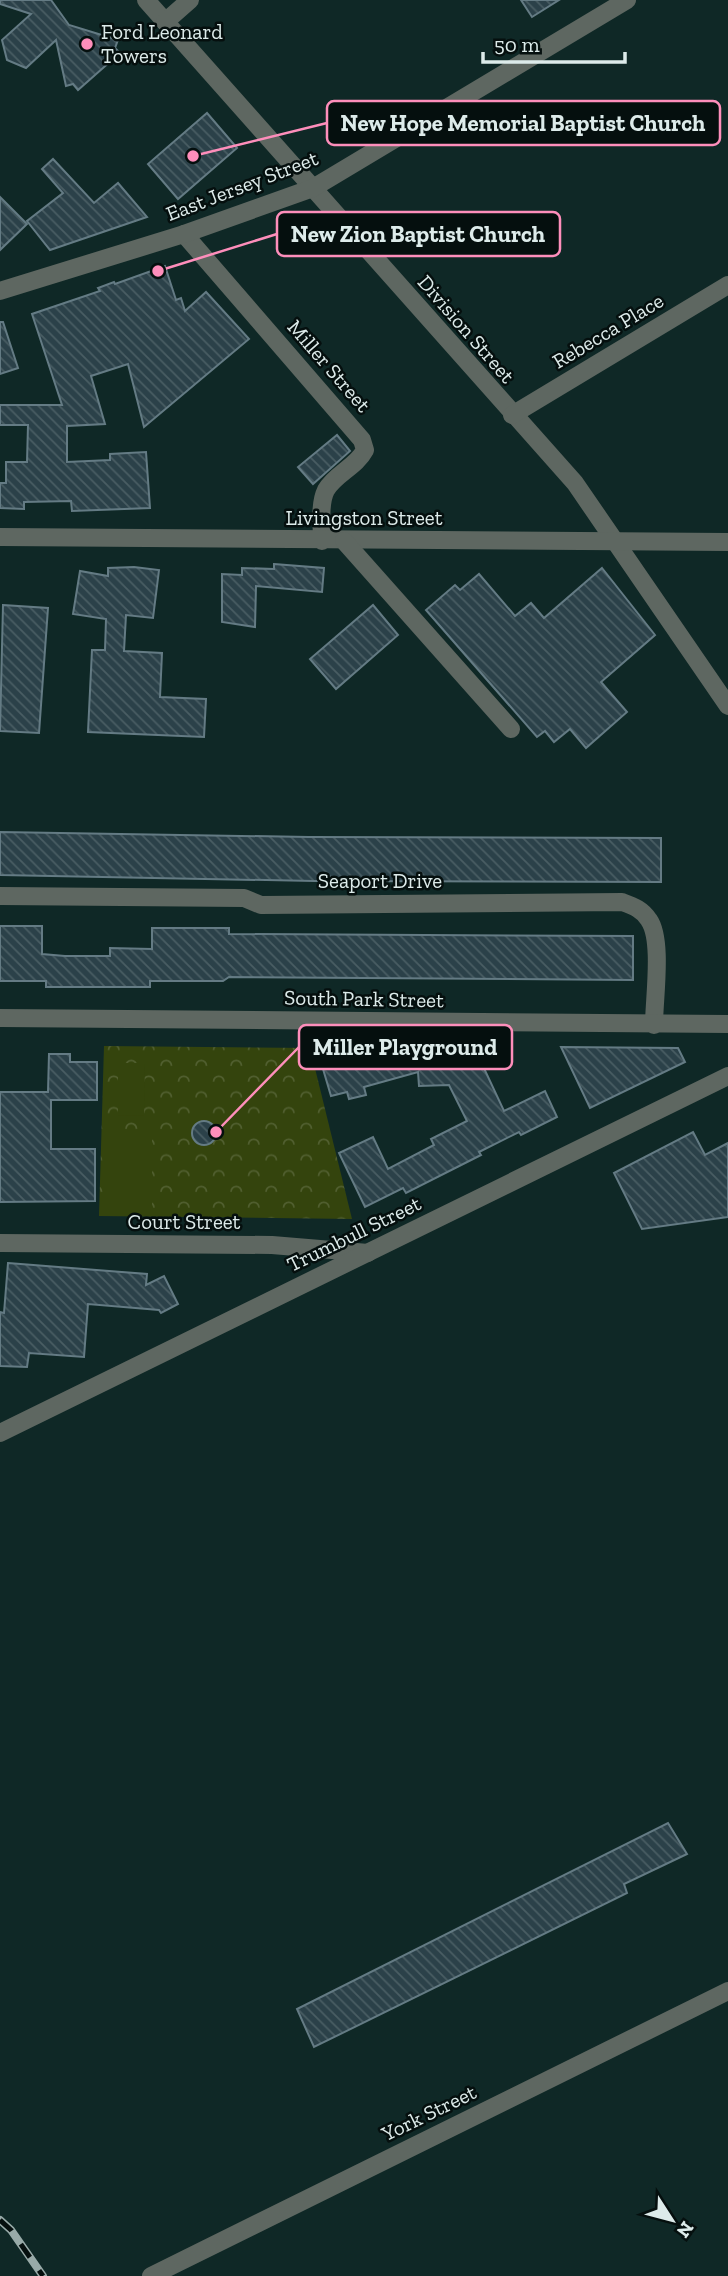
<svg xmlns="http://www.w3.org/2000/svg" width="728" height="2276" viewBox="0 0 728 2276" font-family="'Zilla Slab',serif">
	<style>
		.park { fill: url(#park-crowns) }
		.pitch { fill: #34440d }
		.building { fill: url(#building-back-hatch); stroke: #647b84; stroke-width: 2 }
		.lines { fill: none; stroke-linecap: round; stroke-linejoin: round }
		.minor { stroke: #5e6761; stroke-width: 18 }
		.tertiary { stroke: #5e6761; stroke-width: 18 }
		.rail-casing { stroke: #98aaa8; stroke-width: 8 }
		.rail { stroke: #050f0e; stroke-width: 5; stroke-dasharray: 16; stroke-linecap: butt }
		.poi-dot { fill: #fe8ebb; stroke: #050f0e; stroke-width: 2.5 }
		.labels { text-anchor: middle; stroke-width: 5; stroke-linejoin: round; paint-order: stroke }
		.poi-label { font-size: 21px; fill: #ddebea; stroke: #050f0e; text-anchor: start }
		.street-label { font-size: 21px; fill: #ddebea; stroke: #050f0e }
		.leader { fill: none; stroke: #fe8ebb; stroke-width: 2.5 }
		.callout-dot { fill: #fe8ebb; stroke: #050f0e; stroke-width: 2.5 }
		.callout { fill: #050f0e; stroke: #fe8ebb; stroke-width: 2.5 }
		.callout-label { font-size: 23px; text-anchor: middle; font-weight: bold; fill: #ddebea }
	</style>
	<defs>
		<pattern id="park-crowns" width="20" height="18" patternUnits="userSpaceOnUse" patternTransform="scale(1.75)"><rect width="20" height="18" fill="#34440d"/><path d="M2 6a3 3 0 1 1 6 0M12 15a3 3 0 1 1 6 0" fill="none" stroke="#515f30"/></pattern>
		<pattern id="building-back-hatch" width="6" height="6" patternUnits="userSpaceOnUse" patternTransform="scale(1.75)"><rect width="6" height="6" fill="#2b4149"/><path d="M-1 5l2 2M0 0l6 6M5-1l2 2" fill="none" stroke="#495d63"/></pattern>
	</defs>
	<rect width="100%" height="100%" fill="#0f2826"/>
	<polygon class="park" points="104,1046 310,1048 352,1219 99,1216"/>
	<g class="pitch">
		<polygon points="118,1063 145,1063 144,1115 118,1116"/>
		<rect x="105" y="1131" width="47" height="82"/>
	</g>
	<g class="building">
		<polygon points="0,0 51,0 69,25 118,40 115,48 120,53 78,90 73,84 66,86 56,40 26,68 7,60 2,40 31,14 0,4"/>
		<polygon points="521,0 559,0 532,17"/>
		<polygon points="207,113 237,148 178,199 148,164"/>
		<polygon points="53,159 94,203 118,183 147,217 50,250 27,221 63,193 42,169"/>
		<polygon points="0,197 27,224 0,250"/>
		<polygon points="165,266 176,300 181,298 185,311 206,292 249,339 144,427 128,364 91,376 105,424 67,426 67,462 110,460 110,454 146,452 150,508 72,511 71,501 24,502 24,509 0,508 0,483 6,483 6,462 27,462 28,425 0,425 0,405 62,405 32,314 100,291 98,288 114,282 115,284"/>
		<polygon points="0,322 3,322 18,368 0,374"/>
		<polygon points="337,435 350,451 313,484 298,467"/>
		<polygon points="274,564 324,568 322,592 256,586 255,627 222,622 222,574 242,575 242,568 274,569"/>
		<polygon points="134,567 159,570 153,618 126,615 124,651 162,653 160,697 206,699 204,737 88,732 92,650 105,650 106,619 73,614 80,571 108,576 108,568"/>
		<polygon points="602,568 655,635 601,682 627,712 586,748 570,729 554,742 545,731 537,737 426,610 455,585 460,590 479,574 515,616 531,603 544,618"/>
		<polygon points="3,605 48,608 39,733 0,731"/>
		<polygon points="373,605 398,635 336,689 310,659"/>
		<polygon points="0,832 309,837 661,838 661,882 314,881 0,875"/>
		<polygon points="0,926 42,926 42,954 65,956 110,956 110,948 152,949 152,928 229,928 229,934 633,936 633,980 229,977 223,981 150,981 150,987 46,987 46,981 0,981"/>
		<polygon points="373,1047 375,1054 393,1049 475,1049 504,1111 545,1091 557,1117 521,1135 519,1132 479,1152 481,1155 406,1193 403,1188 365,1207 339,1153 373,1137 388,1169 434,1145 431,1139 467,1121 449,1085 419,1086 418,1072 364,1087 366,1095 349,1099 347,1092 331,1096 318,1052 332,1048 335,1056"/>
		<polygon points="561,1047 678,1048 685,1062 590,1108"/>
		<polygon points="49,1054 70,1054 70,1062 97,1062 97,1100 51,1100 51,1149 95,1149 95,1201 0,1202 0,1092 48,1092"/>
		<circle cx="204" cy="1133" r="12"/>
		<polygon points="693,1132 705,1155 728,1143 728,1217 642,1229 614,1173"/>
		<polygon points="8,1263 147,1274 146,1285 164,1276 178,1304 161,1313 159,1310 88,1304 84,1357 29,1353 27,1367 0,1366 0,1312 4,1313"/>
		<polygon points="668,1823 687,1854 624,1884 627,1893 314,2047 297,2009"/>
	</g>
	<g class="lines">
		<g class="minor">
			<polyline points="146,0 575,483 728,706"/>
			<polyline points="165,22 190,0"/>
			<path d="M184,234L362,440L365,450C356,467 335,474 326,490C319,504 322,526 322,541"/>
			<polyline points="512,415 728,285"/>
			<polyline points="0,537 728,542"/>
			<polyline points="344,541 511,729"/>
			<path d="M0,896L244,898L261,905L622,902C633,906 642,909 649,920C663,940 654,999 654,1025"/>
			<polyline points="0,1018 728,1024"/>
			<polyline points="0,1243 272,1245 368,1253"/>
			<polyline points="151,2276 728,1991"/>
		</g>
		<g class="tertiary">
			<polyline points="0,291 184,234 313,188 627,0"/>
			<polyline points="0,1433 728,1076"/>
		</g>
		<defs>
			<polyline id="rail" points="0,2220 11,2230 43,2276"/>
		</defs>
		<use href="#rail" class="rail-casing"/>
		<use href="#rail" class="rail"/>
	</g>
	<circle class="poi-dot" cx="87" cy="44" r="7"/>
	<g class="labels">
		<g class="poi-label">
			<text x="101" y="39">Ford Leonard<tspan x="101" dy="24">Towers</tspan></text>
		</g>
		<g class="street-label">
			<text transform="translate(242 186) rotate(-21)" y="7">East Jersey Street</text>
			<text transform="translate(466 329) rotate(49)" y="7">Division Street</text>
			<text transform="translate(608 331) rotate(-31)" y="7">Rebecca Place</text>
			<text transform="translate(329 366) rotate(49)" y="7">Miller Street</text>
			<text x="364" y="525">Livingston Street</text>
			<text x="380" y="888">Seaport Drive</text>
			<text transform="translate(364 999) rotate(1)" y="7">South Park Street</text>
			<text x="184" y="1229">Court Street</text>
			<text transform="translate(354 1234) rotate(-26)" y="7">Trumbull Street</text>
			<text transform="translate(429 2113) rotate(-26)" y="7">York Street</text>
		</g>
	</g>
	<path class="leader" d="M193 156L327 123M158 271L277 234M216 1132L299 1047"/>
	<g class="callout-dot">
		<circle cx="193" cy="156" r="7"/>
		<circle cx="158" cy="271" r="7"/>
		<circle cx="216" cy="1132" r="7"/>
	</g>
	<g class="callout">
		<rect x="327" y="101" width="393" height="44" rx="7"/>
		<rect x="277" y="212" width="283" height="44" rx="7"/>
		<rect x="299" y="1025" width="213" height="44" rx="7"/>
	</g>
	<g class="callout-label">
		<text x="523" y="131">New Hope Memorial Baptist Church</text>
		<text x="418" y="242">New Zion Baptist Church</text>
		<text x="405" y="1055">Miller Playground</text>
	</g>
	<g transform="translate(672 2220) rotate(126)" stroke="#050f0e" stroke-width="5" paint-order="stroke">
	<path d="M0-5L12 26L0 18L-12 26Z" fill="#ddebea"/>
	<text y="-10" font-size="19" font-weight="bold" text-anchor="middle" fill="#ddebea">N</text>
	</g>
	<path d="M483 52v10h142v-10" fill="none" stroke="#ddebea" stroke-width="3.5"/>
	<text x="494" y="52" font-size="21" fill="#ddebea" stroke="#050f0e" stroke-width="5" paint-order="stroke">50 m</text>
</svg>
